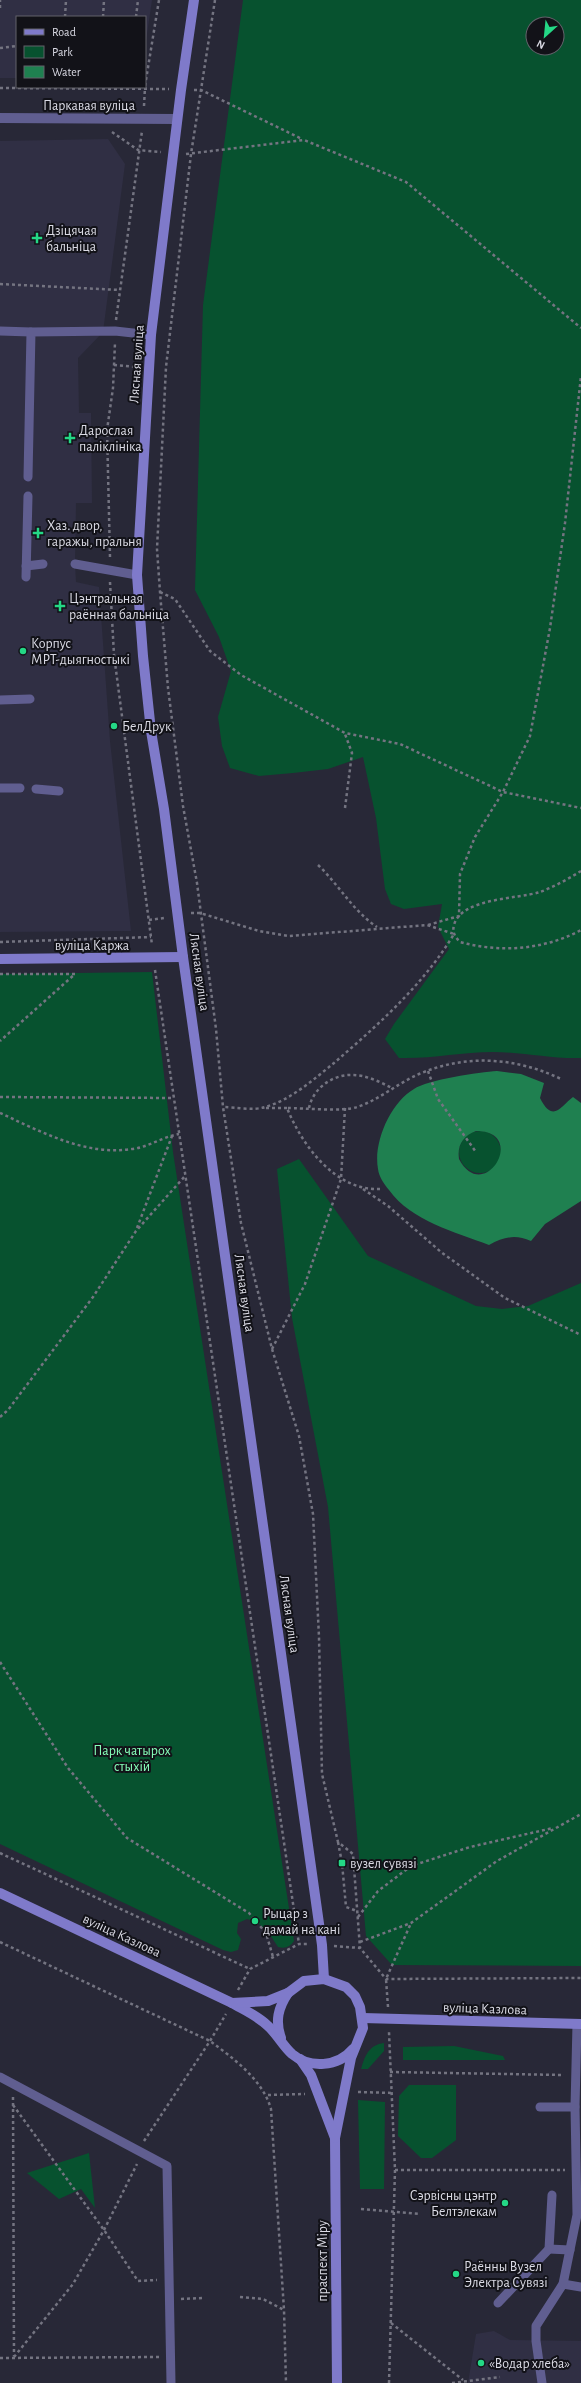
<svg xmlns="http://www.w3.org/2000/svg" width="581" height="2383" viewBox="0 0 581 2383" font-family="'Alegreya Sans',sans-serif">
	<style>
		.built { fill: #302f44 }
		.green { fill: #07522f; fill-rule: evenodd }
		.water { fill: #1f8050; fill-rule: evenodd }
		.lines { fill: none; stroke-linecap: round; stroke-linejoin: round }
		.path { stroke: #747481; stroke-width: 2.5; stroke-dasharray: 3 3; stroke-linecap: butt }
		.service { stroke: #605e90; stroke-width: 9 }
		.tertiary { stroke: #605e90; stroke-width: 10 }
		.secondary { stroke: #7f7aca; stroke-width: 10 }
		.poi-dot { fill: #24d886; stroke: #121218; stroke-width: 1.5 }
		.labels { text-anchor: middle; stroke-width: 4; stroke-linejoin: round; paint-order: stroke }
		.street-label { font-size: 14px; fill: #dbdbe5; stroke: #121218 }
		.poi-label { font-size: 14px; fill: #dbdbe5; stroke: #121218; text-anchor: start }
		.park-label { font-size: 14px; fill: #85fdb8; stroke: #121218 }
	</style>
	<rect width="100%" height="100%" fill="#282837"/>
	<g class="built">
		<polygon points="0,0 152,0 145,48 145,17 17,17 17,78 0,78"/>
		<polygon points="108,139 125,164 103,332 78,358 79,413 91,413 92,503 76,503 75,564 76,582 99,587 110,741 131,931 0,932 0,141"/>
		<polygon points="494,2331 510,2340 581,2341 581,2383 468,2383 476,2334"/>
	</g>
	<g class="green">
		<path d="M243,0H581V1058C551,1059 523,1052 493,1052C461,1052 431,1059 399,1058L385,1039L394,1024L449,949L438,927L442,904L404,909L391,904L385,889L376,818L363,757L328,769L293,773L259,776L230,768L222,746L218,717L231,671L219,637L195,590L203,305ZM533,24H557V48H533Z"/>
		<path d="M152,972L173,1152L294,1941C290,1947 285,1949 278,1947C269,1933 264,1924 247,1919L238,1923L237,1933L241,1939L238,1950L231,1952L223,1950L0,1844V974Z"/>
		<circle cx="480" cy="1152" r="21"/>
		<polygon points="299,1159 368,1256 476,1306 502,1309 528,1306 581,1283 581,1966 392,1965 366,1936 328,1507 292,1318 277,1169"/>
		<path d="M384,2043V2051L368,2069H361C365,2055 369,2045 384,2043Z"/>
		<polygon points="454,2046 503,2056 505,2060 403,2060 403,2047"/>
		<polygon points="409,2085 456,2085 456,2140 432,2158 421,2158 398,2136 399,2096"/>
		<polygon points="358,2100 385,2102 384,2189 360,2189"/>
		<polygon points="89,2153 95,2208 81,2189 59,2199 27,2173"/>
	</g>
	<path class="water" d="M497,1071L521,1074L544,1083L540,1098C553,1124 561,1106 573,1097L581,1103V1201L545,1224L531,1241C515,1234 504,1237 489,1245C455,1232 411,1221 389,1190C384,1184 379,1177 378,1169C373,1142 391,1102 414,1089C427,1080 480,1072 497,1071ZM476,1131C529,1131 484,1206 459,1159C457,1145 463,1136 476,1131Z"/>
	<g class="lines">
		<g class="path">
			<polyline points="215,0 191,154 166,367 157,549 160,592 168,688 183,806 197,883 216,1029 223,1107 241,1223 272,1349 299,1436 313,1514 319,1637 322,1774 338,1842 353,1854 360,1948"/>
			<polyline points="0,8 0,0"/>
			<polyline points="65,17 66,0"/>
			<polyline points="103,17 104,0"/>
			<polyline points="136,17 138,0"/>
			<polyline points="0,48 17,46"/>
			<polyline points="145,86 159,0"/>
			<polyline points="0,88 169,89"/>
			<polyline points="194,90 201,90 302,139"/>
			<polyline points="144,106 145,87"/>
			<polyline points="112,132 138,150 161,152"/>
			<polyline points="186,154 304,140 406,182 581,328"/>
			<polyline points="0,284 120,290"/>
			<polyline points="116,320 142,131"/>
			<polyline points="114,365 136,367"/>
			<polyline points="110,545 126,545"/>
			<polyline points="110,557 107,430 113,388 115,343"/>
			<polyline points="110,582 114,655 152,945"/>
			<polyline points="160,592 175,599 210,651 241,675 345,733 400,744 503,792 581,808"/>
			<polyline points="345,808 352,753 345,734"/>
			<path d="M318,865C339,885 353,911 377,927"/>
			<path d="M581,871C568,879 554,887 540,892C518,899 461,898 454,925C452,932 455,937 460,942C500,953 544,950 581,930"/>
			<path d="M191,913H200L259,931L289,936L427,925L454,934C424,984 378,1025 334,1063C314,1079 291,1100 265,1107C253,1111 235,1107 223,1107"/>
			<polyline points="149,920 164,918"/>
			<polyline points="428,925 459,916 460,874 475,837 503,792 530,736 550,628 565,523 581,376"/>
			<polyline points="0,942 151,937"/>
			<polyline points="155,970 299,1944"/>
			<polyline points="0,974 75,974 0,1041"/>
			<polyline points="428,1071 438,1099 476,1152"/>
			<polyline points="0,1097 174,1098"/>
			<polyline points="266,1108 287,1108"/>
			<path d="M309,1108C313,1088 333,1074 353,1075C366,1075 380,1082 392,1088"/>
			<path d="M0,1113C42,1132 85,1156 132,1149C149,1147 162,1137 179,1134"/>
			<polyline points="363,1189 388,1206 441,1252 505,1298 581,1335"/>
			<path d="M380,1189C335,1191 302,1145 287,1108C304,1108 343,1112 357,1107C379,1100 398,1083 419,1074C466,1054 515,1057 561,1079"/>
			<polyline points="137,1228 172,1136"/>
			<polyline points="272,1349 305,1284 341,1179 345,1108"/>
			<polyline points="0,1417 8,1410 93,1297 136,1231 185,1176"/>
			<polyline points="0,1662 68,1768 127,1838 249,1913 266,1933 273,1957"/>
			<polyline points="338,1842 342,1863 346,1907 357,1911"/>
			<polyline points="0,1853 250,1969"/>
			<polyline points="358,1917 378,1891 411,1866 470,1847 553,1828"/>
			<path d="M0,1942L210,2041C233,2058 263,2080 271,2109L284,2310L286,2383"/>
			<polyline points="360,1942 411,1923 497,1861 581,1814"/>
			<polyline points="334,1946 360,1948 386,1979 581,1978"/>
			<polyline points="238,1990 250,1969 299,1944 309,1944"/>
			<polyline points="388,2007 386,1979 411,1923"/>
			<polyline points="390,2072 564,2075"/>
			<polyline points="358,2092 393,2093"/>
			<polyline points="268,2095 305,2094"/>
			<polyline points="13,2097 14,2356"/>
			<polyline points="13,2105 104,2230 138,2281 157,2280"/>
			<polyline points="144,2141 210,2041 226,2014"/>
			<polyline points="395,2170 565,2170"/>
			<polyline points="361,2209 420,2214"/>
			<polyline points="240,2297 263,2299 284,2310"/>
			<polyline points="181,2299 203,2298"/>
			<polyline points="391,2323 463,2380"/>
			<polyline points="14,2357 73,2284 104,2230 137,2164"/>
			<polyline points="0,2358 159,2357"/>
			<polyline points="389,2383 395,2170 389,2032"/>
			<polyline points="452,2383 500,2377"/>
		</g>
		<g class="service">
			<polyline points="0,331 31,332"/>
			<polyline points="28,477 31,332 115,331 151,335"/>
			<polyline points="75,564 137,575"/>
			<polyline points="26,566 43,564"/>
			<polyline points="26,577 28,496"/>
			<polyline points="0,700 30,699"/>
			<polyline points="0,788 20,788"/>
			<polyline points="36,789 59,791"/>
			<polyline points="0,2077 167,2166 171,2383"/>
			<polyline points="540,2107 575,2107"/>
			<polyline points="552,2195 549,2249 570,2250"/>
			<polyline points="563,2284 581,2287"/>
			<polyline points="498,2303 549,2249"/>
			<polyline points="542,2383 536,2341 536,2326 563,2284 577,2215 575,2107 577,2024"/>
		</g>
		<polyline class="tertiary" points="0,118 177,119"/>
		<g class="secondary">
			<polyline points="194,0 181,90 151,335 137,575 143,656 151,731 164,809 183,957 322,1945 324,1979"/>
			<polyline points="0,959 183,957"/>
			<path d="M0,1893L232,2003C244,2010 258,2016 268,2026C277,2034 283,2046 292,2054C310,2069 338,2067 353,2049"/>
			<polyline points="232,2003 268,2001 288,1993 304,1981 324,1979 346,1987 355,1996 360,2007 363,2028 351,2058 335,2138 337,2383"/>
			<polyline points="363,2018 581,2024"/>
			<path d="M281,2038C275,2021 278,2008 288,1993"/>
			<polyline points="300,2059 311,2075 335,2138"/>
		</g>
	</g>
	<g class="poi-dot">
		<path d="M35 232h4v4h4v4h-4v4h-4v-4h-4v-4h4z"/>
		<path d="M68 432h4v4h4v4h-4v4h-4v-4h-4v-4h4z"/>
		<path d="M36 527h4v4h4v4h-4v4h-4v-4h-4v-4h4z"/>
		<path d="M58 600h4v4h4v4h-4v4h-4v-4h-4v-4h4z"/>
		<circle cx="23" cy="651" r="4"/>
		<circle cx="114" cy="726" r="4"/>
		<rect x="338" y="1859" width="8" height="8" rx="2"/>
		<circle cx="255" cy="1921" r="4"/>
		<circle cx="505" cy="2203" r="4"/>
		<circle cx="456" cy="2274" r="4"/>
		<circle cx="481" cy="2363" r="4"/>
	</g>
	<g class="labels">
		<g class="street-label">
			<text x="89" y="110">Паркавая вуліца</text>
			<text transform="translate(136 364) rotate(-86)" y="5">Лясная вуліца</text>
			<text x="92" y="950">вуліца Каржа</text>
			<text transform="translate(200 972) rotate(82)" y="5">Лясная вуліца</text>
			<text transform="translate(245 1293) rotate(82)" y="5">Лясная вуліца</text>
			<text transform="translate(290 1614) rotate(82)" y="5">Лясная вуліца</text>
			<text transform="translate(122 1935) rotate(25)" y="5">вуліца Казлова</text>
			<text transform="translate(485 2008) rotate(2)" y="5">вуліца Казлова</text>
			<text transform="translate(322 2261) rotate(-90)" y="5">праспект Міру</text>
		</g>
		<g class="poi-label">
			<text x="46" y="235">Дзіцячая<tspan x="46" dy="16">бальніца</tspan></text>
			<text x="79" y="435">Дарослая<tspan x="79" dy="16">паліклініка</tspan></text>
			<text x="47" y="530">Хаз. двор,<tspan x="47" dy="16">гаражы, пральня</tspan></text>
			<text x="69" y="603">Цэнтральная<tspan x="69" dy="16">раённая бальніца</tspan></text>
			<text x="31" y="648">Корпус<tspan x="31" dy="16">МРТ-дыягностыкі</tspan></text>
			<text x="122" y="731">БелДрук</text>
			<text x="350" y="1868">вузел сувязі</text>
			<text x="263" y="1918">Рыцар з<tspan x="263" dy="16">дамай на кані</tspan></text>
			<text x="497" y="2200" text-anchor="end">Сэрвісны цэнтр<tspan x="497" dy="16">Белтэлекам</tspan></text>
			<text x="464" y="2271">Раённы Вузел<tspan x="464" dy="16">Электра Сувязі</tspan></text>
			<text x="489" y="2368">«Водар хлеба»</text>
		</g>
		<g class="park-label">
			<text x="132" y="1755">Парк чатырох<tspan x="132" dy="16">стыхій</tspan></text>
		</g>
	</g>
	<rect x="16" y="16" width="130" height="72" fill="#121218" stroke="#62626a"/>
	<rect x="24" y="29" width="20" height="6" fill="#7f7aca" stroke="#62626a"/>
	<text x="52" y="36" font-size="12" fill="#dbdbe5">Road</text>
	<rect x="24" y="46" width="20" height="12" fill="#07522f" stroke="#62626a"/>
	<text x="52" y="56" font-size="12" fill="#dbdbe5">Park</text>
	<rect x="24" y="66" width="20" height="12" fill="#1f8050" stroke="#62626a"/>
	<text x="52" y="76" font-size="12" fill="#dbdbe5">Water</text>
	<g transform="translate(545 36) rotate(207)"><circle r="19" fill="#121218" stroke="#62626a"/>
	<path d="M0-3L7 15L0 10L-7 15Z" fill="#24d886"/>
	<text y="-6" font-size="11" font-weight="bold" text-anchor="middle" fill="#dbdbe5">N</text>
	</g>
</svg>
